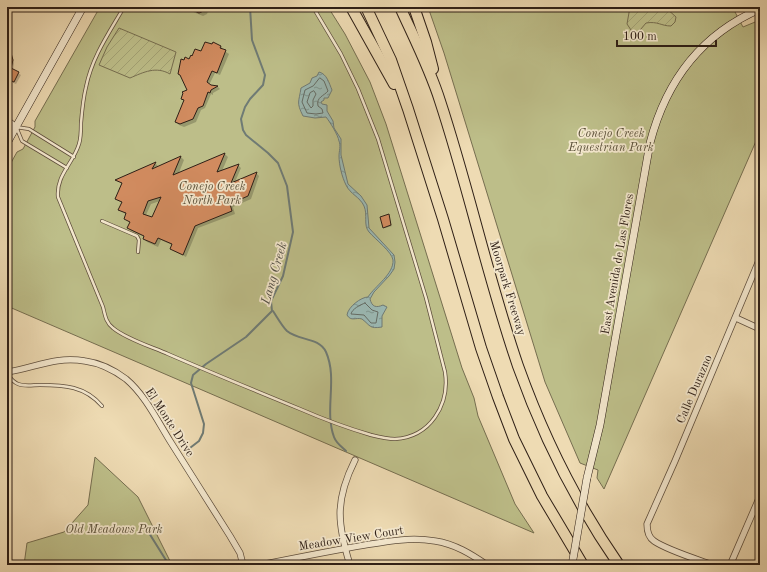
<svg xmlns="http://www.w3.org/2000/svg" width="767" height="572" viewBox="0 0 767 572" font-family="'Old Standard TT',serif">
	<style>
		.park { fill: #bdbe89; stroke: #766e50 }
		.garden { fill: url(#garden-furrows); stroke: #766e50 }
		.water { fill: url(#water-ripples); stroke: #6f7b75 }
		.shadow { fill: #0003; fill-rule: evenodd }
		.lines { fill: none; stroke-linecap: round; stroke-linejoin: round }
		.shore { stroke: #646c65; stroke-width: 1 }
		.stream { stroke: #6f7b75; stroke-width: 2 }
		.building { fill: #d18b5f; stroke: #2e1f16; fill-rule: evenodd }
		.lane-casing { stroke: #5e4e3d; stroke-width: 4 }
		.street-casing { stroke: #5e4e3d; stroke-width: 7 }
		.secondary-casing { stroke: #2e1f16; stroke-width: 8 }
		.highway-casing { stroke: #2e1f16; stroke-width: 12 }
		.lane { stroke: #f4e8ce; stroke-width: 2.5 }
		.street { stroke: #f4e8ce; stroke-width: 5.5 }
		.secondary { stroke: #f4e8ce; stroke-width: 7 }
		.highway { stroke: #eedbb3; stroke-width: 10 }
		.secondary-bridge-casing { stroke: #2e1f16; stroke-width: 8; stroke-linecap: butt }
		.secondary-bridge { stroke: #f4e8ce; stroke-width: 7 }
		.labels { text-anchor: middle; stroke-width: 3.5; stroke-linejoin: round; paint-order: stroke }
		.park-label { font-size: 12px; font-style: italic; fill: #594f38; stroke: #f4e8ce }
		.street-label { font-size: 12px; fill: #2e1f16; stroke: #f4e8ce }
		.water-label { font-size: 13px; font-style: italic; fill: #4f4d45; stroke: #f4e8ce }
	</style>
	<defs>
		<pattern id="garden-furrows" width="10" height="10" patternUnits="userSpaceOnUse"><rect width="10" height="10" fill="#bdbe89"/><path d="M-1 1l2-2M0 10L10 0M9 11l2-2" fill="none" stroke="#a3a376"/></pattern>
		<pattern id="water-ripples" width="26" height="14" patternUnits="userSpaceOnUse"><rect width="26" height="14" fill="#9bb9b4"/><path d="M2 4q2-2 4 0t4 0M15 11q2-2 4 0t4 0" fill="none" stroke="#7f9691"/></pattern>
	</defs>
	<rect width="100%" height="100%" fill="#eedbb3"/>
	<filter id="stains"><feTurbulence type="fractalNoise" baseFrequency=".005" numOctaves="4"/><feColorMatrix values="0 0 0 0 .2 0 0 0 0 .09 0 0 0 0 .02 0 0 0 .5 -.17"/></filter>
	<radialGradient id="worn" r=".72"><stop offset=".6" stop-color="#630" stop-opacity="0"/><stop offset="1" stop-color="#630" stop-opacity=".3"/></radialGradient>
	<g class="park">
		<polygon points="100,7 328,7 345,34 370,82 386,124 462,368 474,398 478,416 515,504 534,533 7,306 7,170 17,152 23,149 35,127 35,121"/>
		<polygon points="428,7 744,7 735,12 743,27 760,20 760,132 604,489 597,478 598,470 580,463 545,382 444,53"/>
		<polygon points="95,457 138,497 172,565 24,565 27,543 64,532 88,505"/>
	</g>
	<g class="garden">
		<path d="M630,7H665L676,17L675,22L671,26C661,26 658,21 646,23L635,36L627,24Z"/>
		<path d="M119,28L176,52L170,74C156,66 144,72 130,78L99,65L107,47Z"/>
	</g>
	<path class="water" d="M319,72C327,74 329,83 332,90L328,98H324V100L321,102L322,104L327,105V111L333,121L334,128L341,139V155L348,184L361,196L367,205L369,228L394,255L395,262L394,269L389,276L374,292L370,299C372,307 376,308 383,305L387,307L382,316V327C369,329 371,326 362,319C356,317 351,322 347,315C348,307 361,297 368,297C375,286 394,274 393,260C392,252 375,239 369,232C363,225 368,215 364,206C360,197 350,194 346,185C342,177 339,165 339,156C339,151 341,146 339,141C338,135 330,122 326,117L315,118L303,116C296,102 299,102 301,88L310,83L312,78L317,76Z"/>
	<g class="shadow">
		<polygon points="181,7 215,7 214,11 209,9 207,14 203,16"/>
		<polygon points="221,46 223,50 229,54 220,75 215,73 209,85 218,87 220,89 213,93 213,95 211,94 205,108 201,110 196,122 184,127 179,125 176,122 185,101 182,98 188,90 190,60 201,53"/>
		<polygon points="7,54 13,59 14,63 13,70 21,75 16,84 9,81 7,85"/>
		<path d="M225,154L228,157L222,171L238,165L241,168L235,182L257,174L259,176L251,199L233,207L235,214L198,228L186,257L174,251L171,249L172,245L161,240L158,247L147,242L144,239L145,237L131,231L128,228L131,223L125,219L127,215L119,210L122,203L116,199L123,184L117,180L155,163L158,166L157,168L181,157L184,160L178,175ZM160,201L153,219L146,215L151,204Z"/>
		<polygon points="388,216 392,226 385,228 384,227"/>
	</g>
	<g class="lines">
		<g class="shore">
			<path d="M320,78L324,81L328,91C324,96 316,97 318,106L322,109L323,113L316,114L307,113L302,102L305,90L313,86Z"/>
			<polygon points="314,91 316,94 313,100 313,106 311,108 307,102 310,93"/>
			<path d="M365,303L372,310L378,312L376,323H371L364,315L351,314C352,309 360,305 365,303Z"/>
		</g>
		<g class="stream">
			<path d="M273,311C277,317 282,326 287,331C299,341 319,337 326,352C338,379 324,410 334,437C336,443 342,447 346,451"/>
			<polyline points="186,451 199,441 203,433 204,424 191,383 193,375 206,364 246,337 272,311 271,301 283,276 293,232 287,186 278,163 268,153 246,135 243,130 241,119 245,107 250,99 263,85 265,75 252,40 250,7"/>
			<polyline points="144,525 169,565"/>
		</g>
	</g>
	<g class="building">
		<polygon points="186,7 213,7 199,13"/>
		<polygon points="205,42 212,44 213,42 221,46 220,48 226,50 217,73 212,71 207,82 211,85 218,86 211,90 210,93 208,92 203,106 198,108 193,119 180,124 175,122 184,100 181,99 183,93 182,92 187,90 180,75 178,74 181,59 184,60 185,57 189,59 191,55 192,56 195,49 201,51"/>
		<polygon points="7,46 9,46 13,60 11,68 19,72 14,82 7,79"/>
		<path d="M225,153L217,172L239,164L231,183L257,172L248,196L230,204L232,211L195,226L183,255L170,249L172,244L158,238L155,244L143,239L144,236L127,228L130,222L124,219L126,213L118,210L122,202L115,199L122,183L115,180L156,162L152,169L181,156L173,175ZM161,197L152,217L143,214L148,201Z"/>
		<polygon points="389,214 391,225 383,228 380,217"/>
	</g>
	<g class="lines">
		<defs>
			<g id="lane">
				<path d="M124,7C109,33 92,57 86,87C83,99 82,111 81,123C81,130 81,138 79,144C73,164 56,175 58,197L103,307C105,315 106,323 113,328C126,339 152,347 168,354C212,373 256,391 300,409C323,419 347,428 371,435C379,437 387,439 395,439C430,437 450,405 445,372L426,298L378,139L358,89L341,54L313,7"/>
				<polyline points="16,127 29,129 74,157"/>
				<polyline points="17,129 22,141 67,168"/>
				<polyline points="102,221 137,236 139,240 138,252"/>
				<path d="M7,374C10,378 13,382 18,384C25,387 33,385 40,385C64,385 85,386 102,406"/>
			</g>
			<g id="street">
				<polyline points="7,120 16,127"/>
				<polyline points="736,318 760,329"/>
				<path d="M7,372C35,368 54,356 85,361C100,363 114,370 126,379C145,395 157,420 170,441C190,473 210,504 230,536L240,553L243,565"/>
				<path d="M260,565C295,558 330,551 365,545C389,541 411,537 435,541C455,544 471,554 487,565"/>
				<path d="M350,565C337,523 335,500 355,460"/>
				<path d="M713,565C696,559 667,550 654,541C648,537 647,531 647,524L675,461L760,258"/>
				<polyline points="729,565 731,563 760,496"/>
			</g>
			<g id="secondary">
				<polyline points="7,143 83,7"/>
				<path d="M587,478L600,425L650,143C666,81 700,35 760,9"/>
			</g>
			<g id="highway">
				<polyline points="351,7 394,84"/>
				<polyline points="366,7 391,60 408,109 443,219 481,348 498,397 514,439 542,496 583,565"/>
				<path d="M400,7C414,38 430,69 440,101C469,189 488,279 518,366C543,436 576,503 619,565"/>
				<polyline points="414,7 426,42 433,69"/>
			</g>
		</defs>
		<use href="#lane" class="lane-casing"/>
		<use href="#street" class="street-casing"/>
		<use href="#secondary" class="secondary-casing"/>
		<use href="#highway" class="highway-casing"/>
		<use href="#lane" class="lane"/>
		<use href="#street" class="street"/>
		<use href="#secondary" class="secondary"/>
		<use href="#highway" class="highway"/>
		<defs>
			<polyline id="secondary-bridge" points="572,565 587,478"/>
		</defs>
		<use href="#secondary-bridge" class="secondary-bridge-casing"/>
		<use href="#secondary-bridge" class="secondary-bridge"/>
	</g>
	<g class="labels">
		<g class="park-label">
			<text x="611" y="137">Conejo Creek<tspan x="611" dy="14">Equestrian Park</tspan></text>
			<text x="212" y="190">Conejo Creek<tspan x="212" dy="14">North Park</tspan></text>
			<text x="114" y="533">Old Meadows Park</text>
		</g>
		<g class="street-label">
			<text transform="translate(617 264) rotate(-80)" y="4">East Avenida de Las Flores</text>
			<text transform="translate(508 288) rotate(73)" y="4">Moorpark Freeway</text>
			<text transform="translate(694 389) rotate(-67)" y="4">Calle Durazno</text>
			<text transform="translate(170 422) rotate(57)" y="4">El Monte Drive</text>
			<text transform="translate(351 538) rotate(-9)" y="4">Meadow View Court</text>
		</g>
		<g class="water-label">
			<text transform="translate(273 273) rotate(-74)" y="5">Lang Creek</text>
		</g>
	</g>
	<rect width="767" height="572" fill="none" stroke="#eedbb3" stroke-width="24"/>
	<rect x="8" y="8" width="751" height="556" fill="none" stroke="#2e1f16" stroke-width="2"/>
	<rect x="12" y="12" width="743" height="548" fill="none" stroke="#2e1f16"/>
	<path d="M617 40v6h99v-6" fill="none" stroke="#2e1f16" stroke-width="2"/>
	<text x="623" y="40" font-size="12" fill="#2e1f16" stroke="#f4e8ce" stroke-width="3" paint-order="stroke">100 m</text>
	<rect width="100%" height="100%" filter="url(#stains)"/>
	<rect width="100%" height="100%" fill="url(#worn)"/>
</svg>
